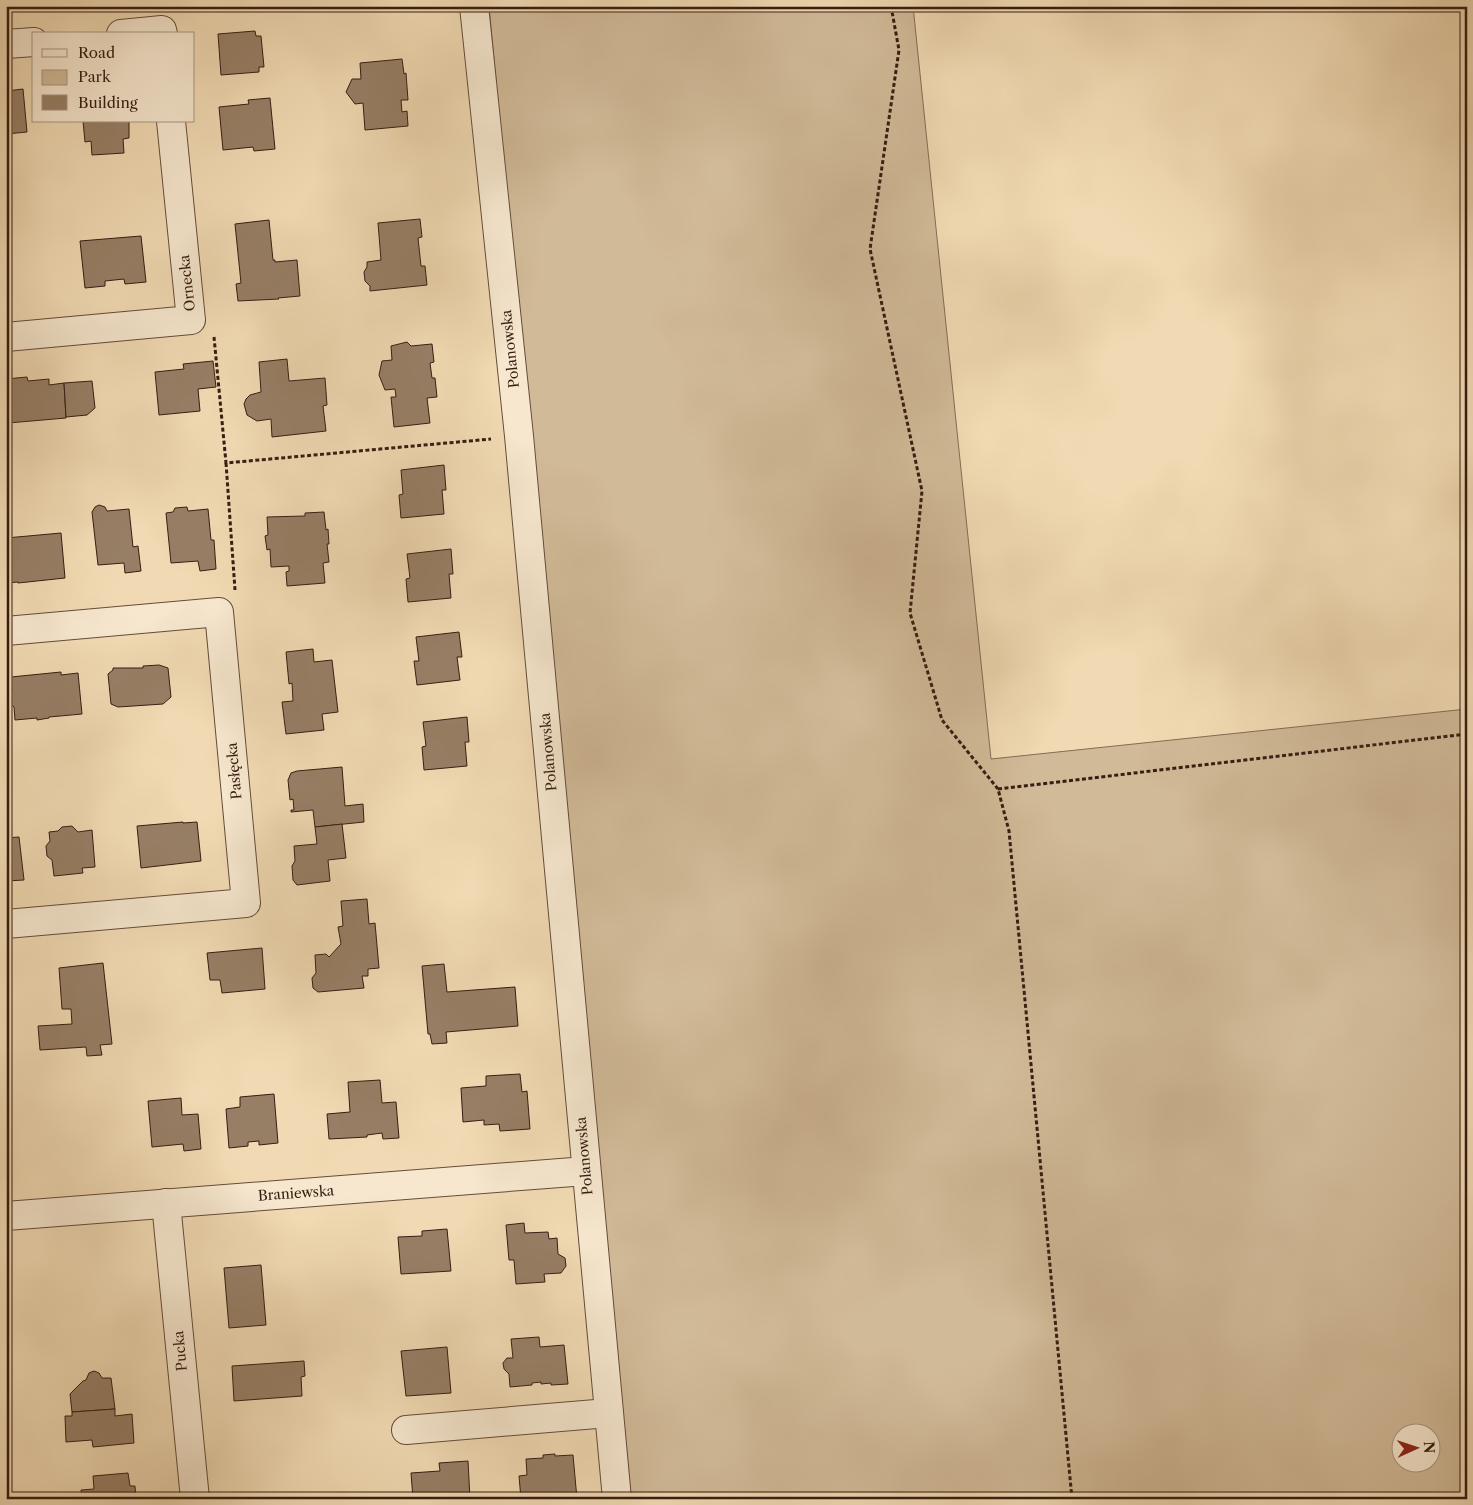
<svg xmlns="http://www.w3.org/2000/svg" width="1473" height="1505" viewBox="0 0 1473 1505" font-family="'Libre Caslon Text',serif">
	<style>
		.green { fill: #d1ba98; stroke: #846c55; fill-rule: evenodd }
		.building { fill: #977f66; stroke: #361d12 }
		.lines { fill: none; stroke-linecap: round; stroke-linejoin: round }
		.street-casing { stroke: #654c3a; stroke-width: 30 }
		.path { stroke: #361d12; stroke-width: 3; stroke-dasharray: 4 2.5; stroke-linecap: butt }
		.street { stroke: #f6e7ce; stroke-width: 28 }
		.labels { text-anchor: middle; stroke-width: 4; stroke-linejoin: round; paint-order: stroke }
		.street-label { font-size: 14px; fill: #361d12; stroke: #f6e7ce }
	</style>
	<rect width="100%" height="100%" fill="#f1dab3"/>
	<filter id="stains"><feTurbulence type="fractalNoise" baseFrequency=".004" numOctaves="4"/><feColorMatrix values="0 0 0 0 .2 0 0 0 0 .09 0 0 0 0 .02 0 0 0 .5 -.17"/></filter>
	<radialGradient id="worn" r=".72"><stop offset=".6" stop-color="#630" stop-opacity="0"/><stop offset="1" stop-color="#630" stop-opacity=".3"/></radialGradient>
	<path class="green" d="M489,6H913L991,759L1467,709V1499H630ZM1400,1432H1430V1462H1400Z"/>
	<g class="building">
		<polygon points="255,31 256,36 261,36 264,67 259,67 259,72 221,75 218,34"/>
		<polygon points="402,59 404,74 406,73 408,100 401,100 402,112 407,111 408,126 365,130 363,103 355,104 346,92 352,79 361,79 360,63"/>
		<polygon points="23,89 27,132 6,134 6,91"/>
		<polygon points="270,98 275,149 254,151 253,147 223,150 219,107 249,104 248,100"/>
		<polygon points="83,121 129,121 129,138 123,139 124,153 92,155 91,141 85,142"/>
		<polygon points="420,219 422,237 418,238 421,266 425,266 427,285 370,291 370,286 365,281 364,272 367,267 367,262 381,260 378,223"/>
		<polygon points="269,220 273,260 275,260 275,262 297,260 300,296 278,298 279,299 238,301 236,284 241,283 235,224"/>
		<polygon points="141,236 146,282 125,284 124,279 105,281 105,286 85,288 80,241"/>
		<polygon points="407,342 411,346 432,344 434,362 430,363 432,378 435,378 437,397 427,398 430,423 394,427 391,397 396,397 395,389 385,390 379,375 382,361 392,360 391,346"/>
		<polygon points="287,359 289,381 325,378 327,405 323,406 326,431 272,437 271,419 257,421 247,415 244,404 246,399 250,395 261,392 259,362"/>
		<polygon points="213,361 216,387 198,389 200,411 159,415 155,372 184,369 183,364"/>
		<polygon points="27,377 28,381 49,379 49,385 64,383 66,418 8,423 6,406 10,405 9,396 6,396 6,379"/>
		<polygon points="92,381 95,408 87,415 66,417 64,383"/>
		<polygon points="444,465 446,490 442,490 444,514 401,518 399,495 403,494 401,470"/>
		<polygon points="99,505 105,507 107,511 129,509 133,547 138,546 141,571 125,573 124,563 98,565 92,512 95,507"/>
		<polygon points="187,507 188,511 208,509 211,540 214,540 216,569 200,571 198,561 171,563 166,513 173,512 175,508"/>
		<polygon points="324,512 326,530 328,529 329,544 327,544 329,562 323,563 325,583 287,586 286,572 289,571 289,566 271,567 270,549 267,550 265,536 268,535 267,517 305,516 305,513"/>
		<polygon points="61,533 65,578 18,583 18,582 6,583 6,538"/>
		<polygon points="451,549 453,574 449,574 451,598 408,602 406,579 410,578 407,554"/>
		<polygon points="459,632 462,657 457,657 460,680 417,685 414,661 419,661 416,637"/>
		<polygon points="313,649 314,662 332,660 338,712 322,714 324,730 286,734 282,702 293,701 292,683 289,684 286,652"/>
		<polygon points="159,665 168,668 171,697 163,704 118,707 111,704 108,674 113,670 113,668 143,668 143,666"/>
		<polygon points="61,672 61,675 78,673 82,714 49,717 49,718 37,720 37,718 15,720 14,707 10,703 8,697 12,690 11,677"/>
		<polygon points="467,717 469,742 465,742 467,766 424,770 422,747 426,746 423,722"/>
		<polygon points="342,767 345,806 363,804 364,822 315,827 313,810 291,812 291,810 294,810 293,799 290,800 288,780 291,773 297,771"/>
		<polygon points="183,822 183,823 197,822 201,861 141,868 137,826"/>
		<polygon points="342,824 346,858 328,860 330,881 297,885 293,880 292,866 295,861 294,846 317,844 315,827"/>
		<polygon points="72,826 78,832 92,830 95,867 82,868 83,873 54,876 52,860 47,856 46,846 50,841 49,832 58,831 62,827"/>
		<polygon points="19,837 24,880 6,881 6,838"/>
		<polygon points="367,899 369,924 375,923 379,968 368,969 368,976 362,976 364,988 318,992 313,988 312,978 316,973 315,955 326,954 329,957 341,944 338,927 343,926 341,901"/>
		<polygon points="262,948 265,989 222,993 220,980 210,980 207,953"/>
		<polygon points="103,963 112,1044 100,1045 102,1055 87,1056 86,1047 40,1050 38,1026 72,1024 71,1009 62,1009 59,968"/>
		<polygon points="444,964 447,992 515,987 518,1026 446,1032 447,1043 432,1044 430,1034 428,1034 422,966"/>
		<polygon points="520,1074 522,1092 527,1091 530,1129 500,1131 499,1124 484,1125 484,1120 463,1122 461,1088 486,1086 486,1076"/>
		<polygon points="380,1080 382,1103 396,1102 399,1138 383,1139 382,1133 367,1135 367,1137 329,1139 327,1114 350,1112 348,1082"/>
		<polygon points="274,1094 278,1143 259,1145 259,1141 248,1142 248,1146 229,1148 226,1109 240,1107 240,1097"/>
		<polygon points="181,1098 182,1115 198,1114 201,1149 184,1151 183,1144 152,1147 148,1101"/>
		<polygon points="524,1223 525,1233 548,1232 549,1239 557,1238 558,1254 565,1258 566,1266 561,1273 544,1274 545,1282 516,1284 514,1260 509,1260 506,1225"/>
		<polygon points="447,1229 451,1271 401,1274 398,1237 422,1236 422,1231"/>
		<polygon points="261,1265 266,1325 229,1328 224,1268"/>
		<polygon points="539,1337 540,1347 564,1345 568,1384 551,1385 551,1383 541,1384 541,1382 532,1383 532,1385 510,1387 509,1374 504,1369 503,1363 507,1358 513,1358 511,1339"/>
		<polygon points="447,1347 451,1393 406,1396 401,1351"/>
		<polygon points="304,1361 305,1376 301,1377 302,1396 234,1401 232,1366"/>
		<polygon points="94,1371 99,1373 102,1378 111,1378 115,1409 72,1412 70,1394 83,1381 86,1380 89,1373"/>
		<polygon points="115,1409 115,1416 132,1414 134,1443 93,1447 92,1440 66,1442 65,1416 72,1416 72,1412"/>
		<polygon points="555,1454 555,1456 573,1455 577,1499 521,1499 519,1476 527,1475 526,1459 543,1458 543,1455"/>
		<polygon points="468,1461 470,1499 413,1499 411,1473 440,1471 439,1463"/>
		<polygon points="128,1473 130,1486 135,1486 136,1499 82,1499 81,1490 94,1489 93,1476"/>
	</g>
	<g class="lines">
		<defs>
			<g id="street">
				<polyline points="474,6 519,436 617,1499"/>
				<polyline points="121,34 162,30 163,34"/>
				<polyline points="6,44 34,42"/>
				<polyline points="6,337 191,320 171,121"/>
				<polyline points="6,631 219,612 246,903 6,924"/>
				<polyline points="166,1203 195,1499"/>
				<polyline points="6,1216 586,1171"/>
				<polyline points="406,1430 608,1413"/>
			</g>
		</defs>
		<use href="#street" class="street-casing"/>
		<g class="path">
			<polyline points="891,6 899,50 870,249 922,491 910,613 942,720 998,789 1009,831 1072,1499"/>
			<polyline points="214,337 226,463 491,439"/>
			<polyline points="226,463 235,590"/>
			<polyline points="998,789 1467,734"/>
		</g>
		<use href="#street" class="street"/>
	</g>
	<g class="labels">
		<g class="street-label">
			<text transform="translate(187 283) rotate(-96)" y="5">Ornecka</text>
			<text transform="translate(510 349) rotate(-96)" y="5">Polanowska</text>
			<text transform="translate(548 752) rotate(-95)" y="5">Polanowska</text>
			<text transform="translate(234 771) rotate(-95)" y="5">Pasłęcka</text>
			<text transform="translate(584 1156) rotate(-95)" y="5">Polanowska</text>
			<text transform="translate(296 1193) rotate(-4)" y="5">Braniewska</text>
			<text transform="translate(180 1351) rotate(-95)" y="5">Pucka</text>
		</g>
	</g>
	<rect width="1473" height="1505" fill="none" stroke="#f1dab3" stroke-width="25"/>
	<rect x="8" y="8" width="1458" height="1490" fill="none" stroke="#361d12" stroke-width="2.5"/>
	<rect x="12" y="12" width="1448" height="1480" fill="none" stroke="#361d12"/>
	<rect x="32" y="32" width="162" height="90" fill="#f6e7ce" stroke="#a99683"/>
	<rect x="42" y="49" width="25" height="8" fill="#f6e7ce" stroke="#a99683"/>
	<text x="78" y="58" font-size="15" fill="#361d12">Road</text>
	<rect x="42" y="70" width="25" height="15" fill="#d1ba98" stroke="#a99683"/>
	<text x="78" y="82" font-size="15" fill="#361d12">Park</text>
	<rect x="42" y="95" width="25" height="15" fill="#977f66" stroke="#a99683"/>
	<text x="78" y="108" font-size="15" fill="#361d12">Building</text>
	<g transform="translate(1416 1448) rotate(87)"><circle r="24" fill="#f6e7ce" stroke="#a99683"/>
	<path d="M0-4L9 19L0 12L-9 19Z" fill="#8f2418"/>
	<text y="-8" font-size="14" font-weight="bold" text-anchor="middle" fill="#361d12">N</text>
	</g>
	<rect width="100%" height="100%" filter="url(#stains)"/>
	<rect width="100%" height="100%" fill="url(#worn)"/>
</svg>
